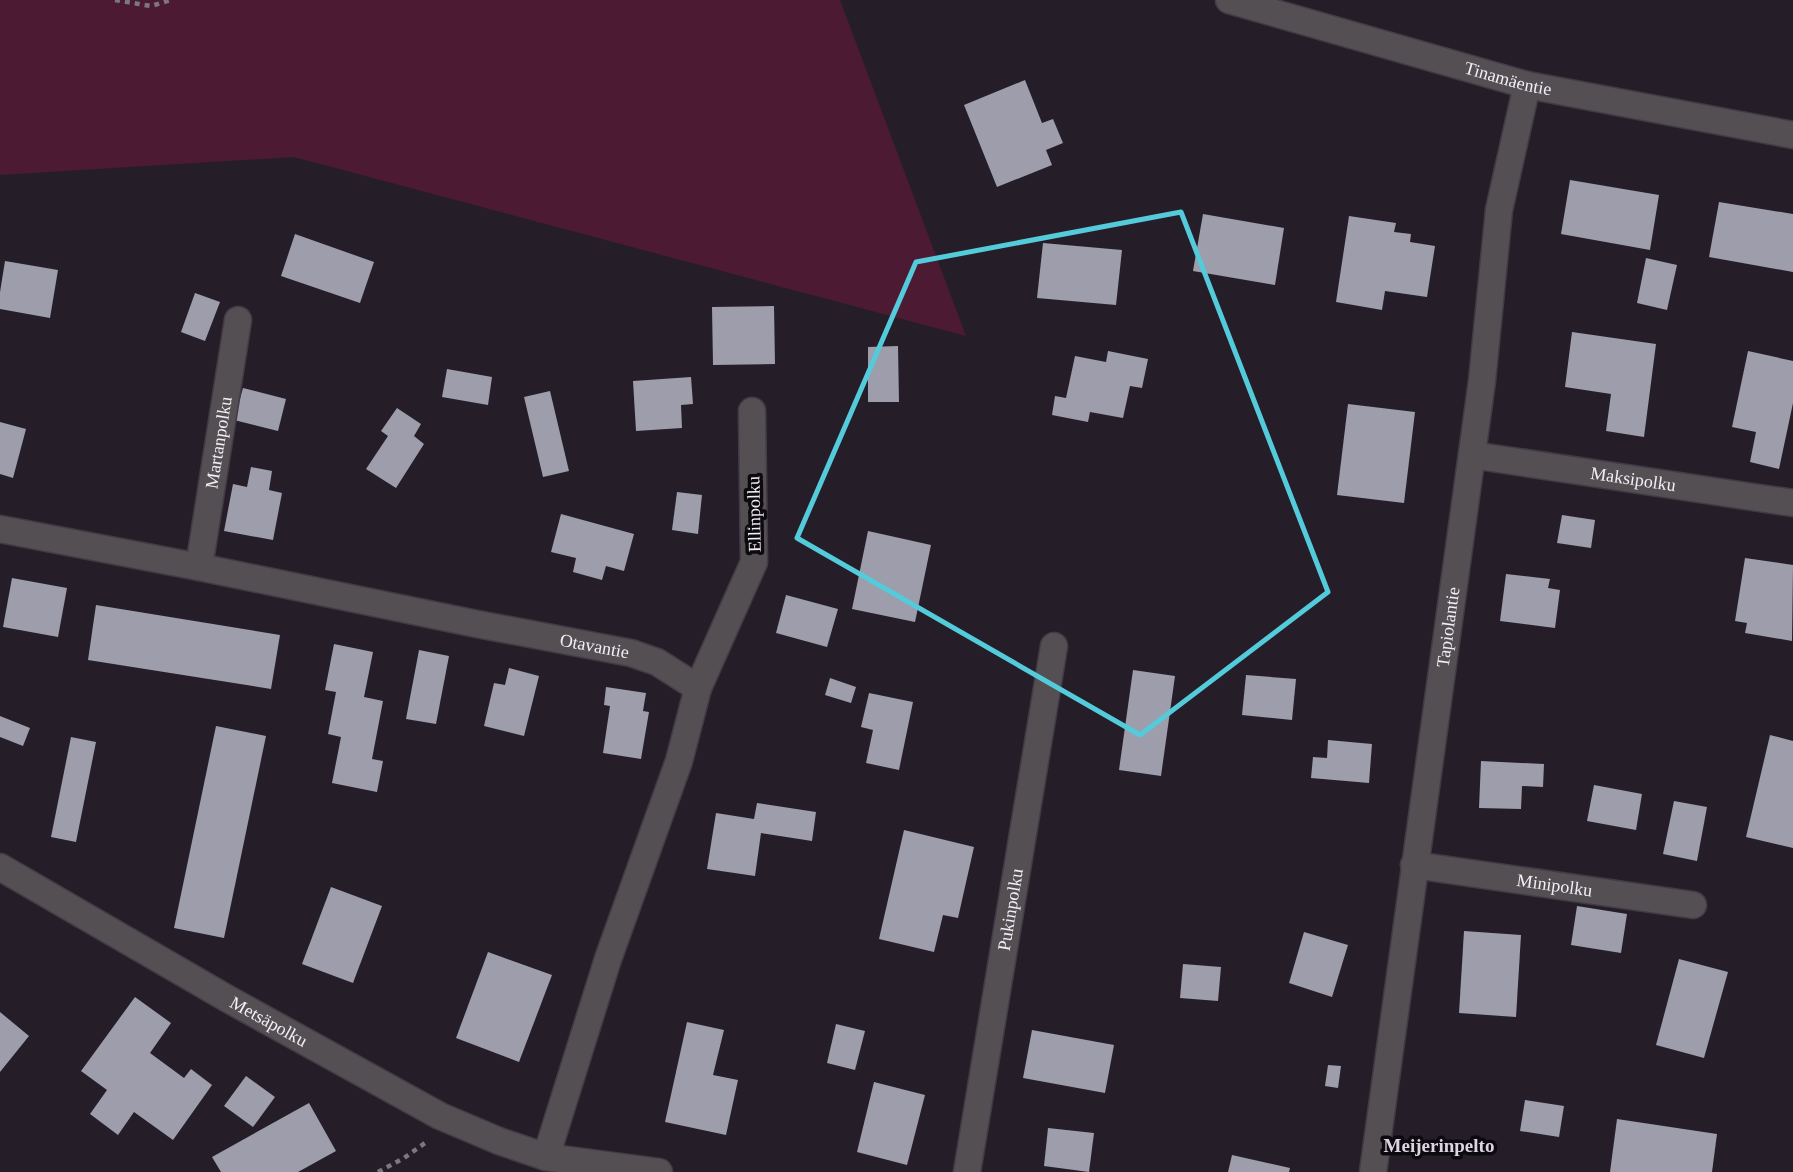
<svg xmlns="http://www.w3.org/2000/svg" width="1793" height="1172" viewBox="0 0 1793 1172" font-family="'Times New Roman',serif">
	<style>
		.green { fill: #4c1a32 }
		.building { fill: #9e9dab }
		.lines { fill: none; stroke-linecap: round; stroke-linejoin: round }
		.street-casing { stroke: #423b46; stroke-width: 29 }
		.path { stroke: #7d7780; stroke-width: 4.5; stroke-dasharray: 5 5; stroke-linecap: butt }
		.street { stroke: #544f53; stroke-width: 26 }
		.marked { fill: none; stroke: #53cbdb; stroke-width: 5; stroke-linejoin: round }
		.labels { text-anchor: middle; stroke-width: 7; stroke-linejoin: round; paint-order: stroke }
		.street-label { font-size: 18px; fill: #f2eef5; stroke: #0c0a0e }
		.neighbourhood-label { font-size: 19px; font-weight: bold; fill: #ddd4e2; stroke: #0c0a0e }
	</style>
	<rect width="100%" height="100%" fill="#251e29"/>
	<polygon class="green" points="0,0 840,0 966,336 294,157 0,175"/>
	<g class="building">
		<polygon points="1025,80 1042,123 1053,119 1063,143 1046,150 1052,165 997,187 964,105"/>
		<polygon points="1570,180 1659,195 1650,250 1561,234"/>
		<polygon points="1719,202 1793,214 1793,272 1709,257"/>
		<polygon points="1203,214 1284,228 1275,285 1193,271"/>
		<polygon points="1349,216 1396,223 1394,232 1411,234 1410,242 1435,246 1427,297 1385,291 1382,310 1336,302"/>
		<polygon points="295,234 374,262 360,303 281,276"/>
		<polygon points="1043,243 1122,250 1116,305 1037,298"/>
		<polygon points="1646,258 1677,265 1667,310 1637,303"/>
		<polygon points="5,261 58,270 50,318 0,309 0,292"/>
		<polygon points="195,293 220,302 205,341 181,332"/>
		<polygon points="774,306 775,364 713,365 712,307"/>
		<polygon points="1572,332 1656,344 1644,437 1606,431 1611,394 1565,387"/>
		<polygon points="898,346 899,402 868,402 868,347"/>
		<polygon points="1108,351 1148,359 1142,388 1130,386 1123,418 1090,412 1088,422 1052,415 1055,396 1066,398 1075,356 1106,362"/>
		<polygon points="1748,351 1793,361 1793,403 1779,469 1750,462 1756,432 1732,427"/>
		<polygon points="447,369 492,377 488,405 442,397"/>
		<polygon points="691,377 693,404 681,405 682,428 636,431 633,381"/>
		<polygon points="243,388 286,399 278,431 234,420"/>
		<polygon points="550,391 569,471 543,477 524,397"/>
		<polygon points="1348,404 1415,412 1404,503 1337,495"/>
		<polygon points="397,408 421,424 414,436 424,444 396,488 366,469 388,436 381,431"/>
		<polygon points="0,422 26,429 13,478 0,474"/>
		<polygon points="251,467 272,471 269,490 282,493 273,540 224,531 233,484 247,487"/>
		<polygon points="677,492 702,495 698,534 672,530"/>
		<polygon points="561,514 634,534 624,571 606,566 602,580 573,572 576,558 551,552"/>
		<polygon points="1562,515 1595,520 1591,548 1557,543"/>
		<polygon points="868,531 931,545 915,622 852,609"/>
		<polygon points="1745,558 1793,565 1792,641 1745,633 1747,623 1735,621"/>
		<polygon points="1506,574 1550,579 1548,588 1560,590 1555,628 1500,621"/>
		<polygon points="12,578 67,588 58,637 3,627"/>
		<polygon points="786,595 838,609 827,647 776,633"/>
		<polygon points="96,605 280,635 271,689 88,660"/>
		<polygon points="334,644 373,652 364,697 383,701 372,759 383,761 377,792 332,783 341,737 328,734 336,692 325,690"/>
		<polygon points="419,650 449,656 436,724 406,719"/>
		<polygon points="509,668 539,676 524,736 484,726 494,683 505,685"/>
		<polygon points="1133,670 1175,676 1161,776 1119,770"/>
		<polygon points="1246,675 1296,679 1292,720 1242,715"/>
		<polygon points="830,678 856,687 851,703 825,695"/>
		<polygon points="606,687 646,693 643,711 649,712 641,759 603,753 610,706 604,705"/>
		<polygon points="869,693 913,702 899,770 866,763 873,730 861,727"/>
		<polygon points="0,716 30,728 23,746 0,737"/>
		<polygon points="216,726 266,736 224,938 174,928"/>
		<polygon points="1770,735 1793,741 1793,848 1746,837"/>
		<polygon points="71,737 96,742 76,842 51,837"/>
		<polygon points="1328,740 1372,744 1369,783 1311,778 1313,757 1327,758"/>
		<polygon points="1481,761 1544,764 1543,787 1522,786 1521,809 1479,808"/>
		<polygon points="1594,785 1642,794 1636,830 1587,821"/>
		<polygon points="1674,801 1707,807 1697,861 1663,854"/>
		<polygon points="757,803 816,812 812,841 761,833 755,876 707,869 716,813 754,819"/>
		<polygon points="904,830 974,847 958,918 943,915 934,952 879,939"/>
		<polygon points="331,887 382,906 353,983 302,964"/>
		<polygon points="1577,906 1627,914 1621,953 1571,945"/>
		<polygon points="1464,931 1521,935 1516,1017 1459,1013"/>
		<polygon points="1304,932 1348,945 1332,997 1289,983"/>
		<polygon points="488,952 552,975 519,1062 456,1038"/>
		<polygon points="1679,959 1728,972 1704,1058 1656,1045"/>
		<polygon points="1183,964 1221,967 1218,1001 1180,998"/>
		<polygon points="135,997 171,1023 150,1053 184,1078 191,1069 212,1085 173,1140 134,1112 118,1135 90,1114 107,1090 81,1071"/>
		<polygon points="0,1012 29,1036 0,1072"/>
		<polygon points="687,1022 724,1030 713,1075 738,1080 726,1135 665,1122"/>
		<polygon points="836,1024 865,1031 855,1070 827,1063"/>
		<polygon points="1032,1030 1114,1045 1105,1093 1023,1078"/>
		<polygon points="1328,1065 1341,1066 1338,1088 1325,1086"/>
		<polygon points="246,1076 275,1097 253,1127 224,1106"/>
		<polygon points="874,1082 925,1095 907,1165 857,1152"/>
		<polygon points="1525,1100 1564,1106 1559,1137 1520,1131"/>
		<polygon points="309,1103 336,1151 298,1172 221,1172 212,1157"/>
		<polygon points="1617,1119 1717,1134 1712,1172 1610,1172"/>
		<polygon points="1048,1128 1094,1133 1089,1172 1044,1166"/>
		<polygon points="1232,1155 1290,1168 1289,1172 1228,1172"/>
	</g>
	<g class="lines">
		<defs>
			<g id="street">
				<path id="s1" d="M1229,0L1527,85L1793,135"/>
				<path id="s2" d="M1472,455L1793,503"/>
				<path id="s3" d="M0,529L199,567L477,624L631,653L657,662L698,688L679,761L608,959L546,1157"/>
				<path id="s4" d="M199,567L238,320"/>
				<polyline points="698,688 754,562 752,411"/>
				<path id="s5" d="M1414,865L1693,905"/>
				<path id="s6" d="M0,867L228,999L440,1116L499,1141L546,1157L659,1172"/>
				<path id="s7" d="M967,1172L1054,646"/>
				<path id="s8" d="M1373,1172L1482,381L1499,210L1527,85"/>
			</g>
		</defs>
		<use href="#street" class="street-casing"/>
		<g class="path">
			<polyline points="115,0 151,6 171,0"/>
			<polyline points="378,1172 404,1158 425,1143"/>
		</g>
		<use href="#street" class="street"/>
	</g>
	<path class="marked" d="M1181,212L1328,592L1140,735L797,538L916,262Z"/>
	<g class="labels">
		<g class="street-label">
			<text dy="6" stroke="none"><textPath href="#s1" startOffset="290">Tinamäentie</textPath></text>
			<text dy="6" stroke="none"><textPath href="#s4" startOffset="126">Martanpolku</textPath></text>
			<text dy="6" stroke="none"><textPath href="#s2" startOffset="163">Maksipolku</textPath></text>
			<text transform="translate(754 514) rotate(-91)" y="6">Ellinpolku</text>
			<text dy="6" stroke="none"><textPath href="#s8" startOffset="550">Tapiolantie</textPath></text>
			<text dy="6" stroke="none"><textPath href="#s3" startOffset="606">Otavantie</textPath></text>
			<text dy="6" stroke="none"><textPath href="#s5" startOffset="142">Minipolku</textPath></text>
			<text dy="6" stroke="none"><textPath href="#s7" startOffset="266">Pukinpolku</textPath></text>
			<text dy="6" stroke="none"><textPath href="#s6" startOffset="310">Metsäpolku</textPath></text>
		</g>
		<g class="neighbourhood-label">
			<text x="1439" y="1152">Meijerinpelto</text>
		</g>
	</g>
</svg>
